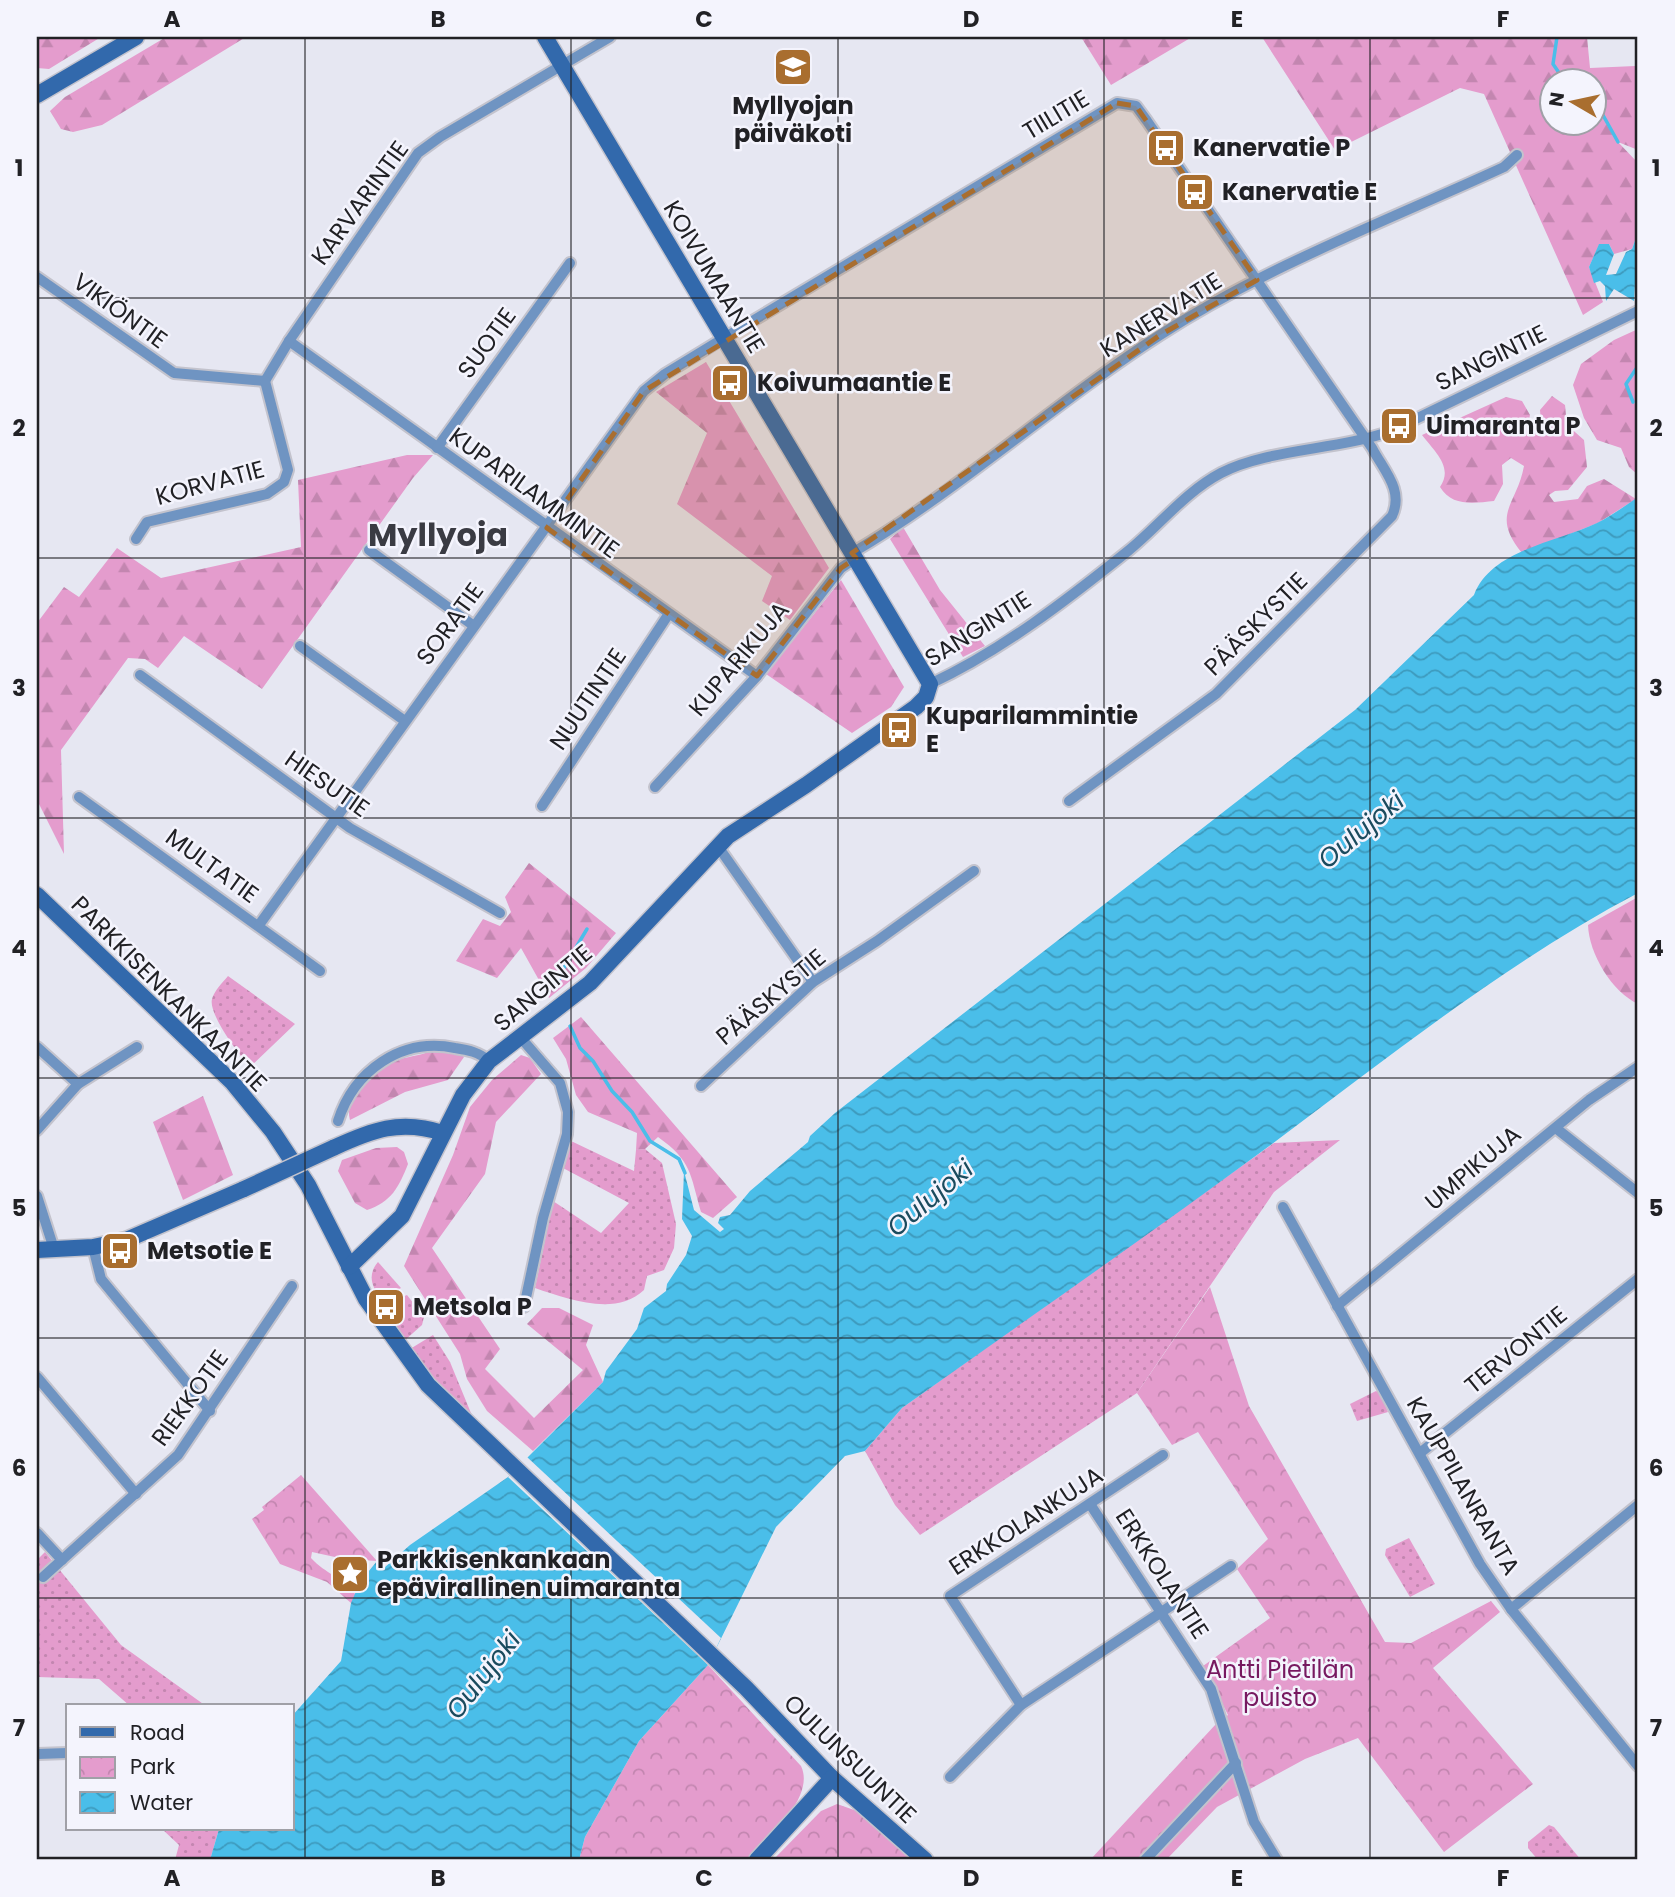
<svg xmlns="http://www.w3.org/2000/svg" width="1675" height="1897" viewBox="0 0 1675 1897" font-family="Poppins,sans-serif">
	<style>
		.grass { fill: url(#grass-dots) }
		.forest { fill: url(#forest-firs); fill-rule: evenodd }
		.park { fill: url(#park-crowns) }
		.water { fill: url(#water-waves) }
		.pier { fill: #e6e7f2 }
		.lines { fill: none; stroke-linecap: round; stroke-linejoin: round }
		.stream { stroke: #4abee9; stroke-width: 3.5 }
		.street-casing { stroke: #c3c3cd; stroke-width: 14 }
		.secondary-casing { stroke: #c3c3cd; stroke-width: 19 }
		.street { stroke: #6f94c2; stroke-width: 10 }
		.secondary { stroke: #3269ac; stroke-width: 16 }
		.secondary-bridge-casing { stroke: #c3c3cd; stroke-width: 19; stroke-linecap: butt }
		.secondary-bridge { stroke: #3269ac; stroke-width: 16 }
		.marked { fill: #a96e2f; fill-opacity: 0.2; stroke: #a96e2f; stroke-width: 5; stroke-dasharray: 14 9; stroke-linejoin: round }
		.grid { fill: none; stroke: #212125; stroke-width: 2; stroke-opacity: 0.55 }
		.labels { text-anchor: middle; stroke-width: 5; stroke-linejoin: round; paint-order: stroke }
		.poi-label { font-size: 24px; font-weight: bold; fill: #212125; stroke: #f4f4fd; text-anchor: start }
		.street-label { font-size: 24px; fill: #212125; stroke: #f4f4fd }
		.park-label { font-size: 24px; fill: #771960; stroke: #f4f4fd }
		.water-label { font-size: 26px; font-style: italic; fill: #1b4b5e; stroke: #f4f4fd }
		.district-label { font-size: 32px; font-weight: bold; fill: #3a3b43; stroke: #f4f4fd }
		.neatline { fill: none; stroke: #212125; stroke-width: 2.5 }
		.grid-label { font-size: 23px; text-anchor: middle; font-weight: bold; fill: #212125 }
	</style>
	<defs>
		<pattern id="grass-dots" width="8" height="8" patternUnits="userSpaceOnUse" patternTransform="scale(1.75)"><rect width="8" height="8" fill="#e49ccd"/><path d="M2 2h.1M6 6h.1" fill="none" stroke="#c386b0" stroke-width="1.8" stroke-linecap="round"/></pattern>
		<pattern id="forest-firs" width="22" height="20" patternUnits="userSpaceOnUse" patternTransform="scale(1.75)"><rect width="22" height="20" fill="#e49ccd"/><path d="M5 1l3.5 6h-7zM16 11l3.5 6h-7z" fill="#c386b0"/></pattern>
		<pattern id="park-crowns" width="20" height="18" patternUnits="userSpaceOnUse" patternTransform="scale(1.75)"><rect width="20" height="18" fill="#e49ccd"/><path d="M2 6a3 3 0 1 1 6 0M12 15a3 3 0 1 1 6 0" fill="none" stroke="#c386b0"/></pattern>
		<pattern id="water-waves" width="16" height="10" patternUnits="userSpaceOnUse" patternTransform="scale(1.75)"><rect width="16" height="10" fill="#4abee9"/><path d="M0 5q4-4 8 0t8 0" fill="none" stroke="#3d9abd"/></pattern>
	</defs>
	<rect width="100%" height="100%" fill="#e6e7f2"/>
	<g class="grass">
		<path d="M228,976L295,1024L250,1067C240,1056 208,1014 212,999C214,991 223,982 228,976Z"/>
		<polygon points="1340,1140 1274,1192 1137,1393 920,1535 895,1505 865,1451 902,1408 1274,1143"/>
		<path d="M571,1141L634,1171L636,1150L645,1149L662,1163L676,1224L674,1248L664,1270L647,1276L644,1290C616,1317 567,1299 535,1288L553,1201L601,1233L629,1203L563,1168Z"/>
		<path d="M378,1262L401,1288L380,1299C372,1286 367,1275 378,1262Z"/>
		<polygon points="407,1295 424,1317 422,1325 404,1341 397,1331 397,1319 388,1303"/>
		<polygon points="433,1335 450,1362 473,1418 437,1382 410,1349"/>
		<polygon points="1376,1391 1380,1393 1388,1412 1357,1421 1350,1404"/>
		<polygon points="1409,1538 1435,1584 1410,1597 1385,1555 1386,1549"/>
		<polygon points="45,1552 121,1645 206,1706 130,1706 99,1679 37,1677 37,1560"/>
		<polygon points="1549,1825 1554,1827 1581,1860 1538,1860 1528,1848 1528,1842"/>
		<polygon points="162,1829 219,1829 210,1860 175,1860 179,1845"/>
	</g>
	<g class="forest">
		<polygon points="37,37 101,37 49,69 37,68"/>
		<polygon points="166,37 246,37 102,125 73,132 61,129 50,111 65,97"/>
		<polygon points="1081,37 1192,37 1111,85"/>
		<path d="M1262,37H1587L1590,68L1635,66L1638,76V150L1618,142L1638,163V232L1632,249L1614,254L1609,244L1599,245L1589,267L1603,302L1583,315L1484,94L1460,88L1335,150ZM1552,80H1594V122H1552Z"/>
		<polygon points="1638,329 1638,400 1634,402 1638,409 1638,475 1629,467 1621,448 1597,440 1584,418 1573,385 1581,364 1614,340"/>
		<polygon points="706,362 829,568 790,620 762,601 772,576 677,504 707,433 656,392"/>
		<path d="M1552,396L1565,405L1567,425L1584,440L1587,467L1568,490L1555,491L1549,495L1554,502L1578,499L1587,486L1604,479L1636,499L1598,523L1522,553C1490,514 1517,505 1524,466L1511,458L1502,465L1503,484L1494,501C1474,503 1452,507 1440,487C1454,467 1434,451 1422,435L1506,397L1522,401L1530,415L1528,425L1534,429L1541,422L1540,410Z"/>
		<polygon points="407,455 433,455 413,478 262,689 184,636 158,668 145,659 128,658 61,750 64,854 37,800 37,623 64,587 79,597 117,548 161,578 301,547 298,480"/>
		<polygon points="903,527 940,590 985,646 963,657 890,539"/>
		<polygon points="841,580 904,687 891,707 852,733 766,674"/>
		<polygon points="529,863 616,933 586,968 549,998 521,948 497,978 456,961 483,919 500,926 511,912 505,897"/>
		<path d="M1638,897V1004C1612,992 1589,954 1588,925Z"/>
		<path d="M581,1017L737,1197L713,1218L701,1212C690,1174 692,1161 658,1137L645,1149L636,1150L637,1133L588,1112L576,1095L566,1059L553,1038Z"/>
		<path d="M428,1052L461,1053L464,1057L448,1080L405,1092L350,1120C344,1097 369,1073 389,1063C400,1057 416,1057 428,1052Z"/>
		<polygon points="521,1055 530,1058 541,1074 496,1122 485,1174 432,1248 500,1349 485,1369 534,1418 583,1370 527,1324 542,1308 559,1308 593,1325 586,1345 603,1382 533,1451 487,1411 467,1379 460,1354 404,1266 453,1155 470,1107 492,1080"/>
		<polygon points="203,1096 233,1175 183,1200 153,1122"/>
		<path d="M397,1147L404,1152L408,1164C399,1187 391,1202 367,1210L355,1203L338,1171L342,1160L376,1148Z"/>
	</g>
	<g class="park">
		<polygon points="1210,1287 1249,1406 1385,1642 1411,1643 1491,1601 1500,1612 1433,1668 1533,1784 1444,1852 1358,1738 1305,1759 1217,1807 1166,1860 1090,1860 1216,1724 1228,1715 1203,1666 1270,1618 1237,1569 1268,1539 1198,1432 1172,1445 1137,1393"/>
		<path d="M301,1475L377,1561L344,1559L312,1552L311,1558C327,1575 340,1575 356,1595L351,1603L327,1582L280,1564L252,1519L264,1510L262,1507Z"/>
		<path d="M708,1665L801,1766C816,1797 767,1839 748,1860H579L585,1837L639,1741Z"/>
		<polygon points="837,1804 857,1811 911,1860 773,1860 821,1811"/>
	</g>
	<g class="water">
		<polygon points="1638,232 1634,301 1614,289 1606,301 1605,286 1600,281 1594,283 1589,267 1599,244 1609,244 1614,254 1606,275 1616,274 1626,252 1632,249"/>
		<path d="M1638,497V893C1509,961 1394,1053 1276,1141C1153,1232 1027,1319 902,1408L865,1451L845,1456L776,1527L708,1665L639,1741L585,1837L579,1860H210L219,1829H292V1716L341,1661L351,1603L360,1582L377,1561L384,1568L410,1545L508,1477L603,1382L606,1371L637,1329L644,1308L666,1291L667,1284L686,1255L692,1236L682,1219L684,1171L694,1210L720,1232L724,1229L718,1223L720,1217L730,1215L750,1191L808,1142L810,1136L835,1113L1355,710L1474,595C1491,550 1557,542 1597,523C1611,516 1625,506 1638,497Z"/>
	</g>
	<polygon class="pier" points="527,1457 721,1638 708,1665 508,1477"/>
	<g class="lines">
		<g class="stream">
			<polyline points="1557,37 1553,64 1564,80"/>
			<polyline points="1594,99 1618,142"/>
			<polyline points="1633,402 1626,384 1638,366"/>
			<polyline points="557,987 562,971 587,929"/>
			<polyline points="570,1026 580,1048 593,1061 612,1091 632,1112 650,1141 679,1159 685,1173"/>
		</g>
		<defs>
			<g id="street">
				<polyline points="37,277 174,373 265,381"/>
				<polyline points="289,341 757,676"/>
				<polyline points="265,381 289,341 418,153 440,137 610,37"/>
				<polyline points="437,448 570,263"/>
				<polyline points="136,539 147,522 267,494 284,482 288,470 265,381"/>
				<polyline points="369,550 474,626"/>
				<path d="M852,553C961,489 1054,403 1160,335C1267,266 1389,220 1504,167L1517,155"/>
				<polyline points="300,646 405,721"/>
				<polyline points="140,675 350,828 500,913"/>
				<path d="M930,684C1001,651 1067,600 1128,551C1159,526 1185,492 1221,473C1266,449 1339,450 1391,431L1638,311"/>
				<polyline points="655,787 757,676 841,568 856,558"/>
				<polyline points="79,797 320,971"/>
				<polyline points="542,806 668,615"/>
				<polyline points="717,845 813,982"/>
				<path d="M259,925L644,391L665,374L724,338L1117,103L1136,106L1147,121L1372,448C1384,471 1404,490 1392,516L1216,694L1069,801"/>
				<polyline points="521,1038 560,1083 568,1112 567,1134 543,1218 524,1307"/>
				<polyline points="37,1047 78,1084"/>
				<polyline points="701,1086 813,982 877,941 974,871"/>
				<path d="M338,1121C354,1071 401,1037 455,1048C468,1050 479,1052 489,1061"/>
				<polyline points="1557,1129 1638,1193"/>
				<polyline points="37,1130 78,1084 137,1047"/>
				<polyline points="37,1196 54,1249"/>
				<polyline points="1283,1207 1480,1564 1511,1609 1638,1766"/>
				<polyline points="93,1247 101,1279 210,1411"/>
				<polyline points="1337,1306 1589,1100 1638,1067"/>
				<polyline points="37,1377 136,1494"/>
				<polyline points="1420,1453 1638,1279"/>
				<polyline points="1090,1504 1211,1689 1254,1822 1277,1860"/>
				<polyline points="37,1533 62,1560"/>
				<polyline points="43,1577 178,1455 292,1286"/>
				<polyline points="1511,1609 1638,1505"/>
				<polyline points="1021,1705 950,1596 1163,1455"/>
				<polyline points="37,1754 68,1753"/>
				<polyline points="950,1777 1021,1705 1231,1566"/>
				<polyline points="1145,1860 1236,1763"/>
			</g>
			<g id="secondary">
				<polyline points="37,95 136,37"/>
				<polyline points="37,895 232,1082 273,1132 308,1185 366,1299 428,1385 746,1688 832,1778 925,1860"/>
				<path d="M333,1148C372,1130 400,1119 443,1133"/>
				<polyline points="37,1250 93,1247 126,1240 244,1189"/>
				<polyline points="349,1267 402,1216 463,1095 489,1061 590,983 728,836 806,785 916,707 926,697 930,684 545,37"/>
				<polyline points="757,1860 832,1778"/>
			</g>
		</defs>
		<use href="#street" class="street-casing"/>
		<use href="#secondary" class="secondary-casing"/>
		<use href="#street" class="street"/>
		<use href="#secondary" class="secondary"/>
		<defs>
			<polyline id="secondary-bridge" points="244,1189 333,1148"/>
		</defs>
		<use href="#secondary-bridge" class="secondary-bridge-casing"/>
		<use href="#secondary-bridge" class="secondary-bridge"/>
	</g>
	<path class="marked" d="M1117,103L1136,106L1257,280L1160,335L852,553L856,558L841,568L757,676L547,528L644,391Z"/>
	<path class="grid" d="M305,37V1860M571,37V1860M838,37V1860M1104,37V1860M1370,37V1860M37,298H1638M37,558H1638M37,818H1638M37,1078H1638M37,1338H1638M37,1598H1638"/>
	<defs>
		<symbol id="school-square" viewBox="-11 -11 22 22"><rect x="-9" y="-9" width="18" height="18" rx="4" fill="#a96e2f" stroke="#f4f4fd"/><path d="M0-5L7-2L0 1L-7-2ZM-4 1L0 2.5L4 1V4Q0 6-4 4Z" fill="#fff"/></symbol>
		<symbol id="bus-square" viewBox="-11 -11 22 22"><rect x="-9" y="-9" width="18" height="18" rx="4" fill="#a96e2f" stroke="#f4f4fd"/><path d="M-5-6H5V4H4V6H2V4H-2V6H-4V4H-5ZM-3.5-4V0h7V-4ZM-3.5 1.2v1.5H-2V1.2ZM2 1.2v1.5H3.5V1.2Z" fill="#fff"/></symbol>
		<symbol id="sight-square" viewBox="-11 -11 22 22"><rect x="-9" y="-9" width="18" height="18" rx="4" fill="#a96e2f" stroke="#f4f4fd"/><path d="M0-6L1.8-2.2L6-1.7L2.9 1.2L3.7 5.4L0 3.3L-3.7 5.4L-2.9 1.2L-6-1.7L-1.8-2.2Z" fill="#fff"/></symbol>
	</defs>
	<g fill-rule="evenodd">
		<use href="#school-square" x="771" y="45" width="44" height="44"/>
		<use href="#bus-square" x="1144" y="126" width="44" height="44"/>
		<use href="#bus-square" x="1173" y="170" width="44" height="44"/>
		<use href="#bus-square" x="708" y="361" width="44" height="44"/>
		<use href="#bus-square" x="1377" y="404" width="44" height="44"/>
		<use href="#bus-square" x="877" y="708" width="44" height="44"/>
		<use href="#bus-square" x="98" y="1229" width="44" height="44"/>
		<use href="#bus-square" x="364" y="1285" width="44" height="44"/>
		<use href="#sight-square" x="328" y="1552" width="44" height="44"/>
	</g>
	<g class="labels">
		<g class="poi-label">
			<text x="793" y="114" text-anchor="middle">Myllyojan<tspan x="793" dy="28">päiväkoti</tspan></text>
			<text x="1193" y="156">Kanervatie P</text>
			<text x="1222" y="200">Kanervatie E</text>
			<text x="757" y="391">Koivumaantie E</text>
			<text x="1426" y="434">Uimaranta P</text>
			<text x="926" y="724">Kuparilammintie<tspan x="926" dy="28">E</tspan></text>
			<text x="147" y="1259">Metsotie E</text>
			<text x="413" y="1315">Metsola P</text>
			<text x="377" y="1568">Parkkisenkankaan<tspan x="377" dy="28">epävirallinen uimaranta</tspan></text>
		</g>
		<g class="street-label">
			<text transform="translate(1056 115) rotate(-31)" y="8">TIILITIE</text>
			<text transform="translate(360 203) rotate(-54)" y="8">KARVARINTIE</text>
			<text transform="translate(714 277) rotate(59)" y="8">KOIVUMAANTIE</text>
			<text transform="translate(120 311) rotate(36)" y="8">VIKIÖNTIE</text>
			<text transform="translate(1161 315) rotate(-32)" y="8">KANERVATIE</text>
			<text transform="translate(487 343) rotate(-54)" y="8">SUOTIE</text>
			<text transform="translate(1491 358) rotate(-26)" y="8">SANGINTIE</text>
			<text transform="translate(210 483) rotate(-15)" y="8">KORVATIE</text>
			<text transform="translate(534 493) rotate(36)" y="8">KUPARILAMMINTIE</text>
			<text transform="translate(450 624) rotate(-54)" y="8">SORATIE</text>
			<text transform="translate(1256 624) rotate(-45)" y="8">PÄÄSKYSTIE</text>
			<text transform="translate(978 629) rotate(-32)" y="8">SANGINTIE</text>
			<text transform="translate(739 659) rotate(-50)" y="8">KUPARIKUJA</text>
			<text transform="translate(588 699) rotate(-56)" y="8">NUUTINTIE</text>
			<text transform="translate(327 784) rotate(35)" y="8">HIESUTIE</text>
			<text transform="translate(212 866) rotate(36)" y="8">MULTATIE</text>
			<text transform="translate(543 988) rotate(-40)" y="8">SANGINTIE</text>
			<text transform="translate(169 994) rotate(45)" y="8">PARKKISENKANKAANTIE</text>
			<text transform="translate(771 997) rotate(-40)" y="8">PÄÄSKYSTIE</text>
			<text transform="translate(1473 1168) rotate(-40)" y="8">UMPIKUJA</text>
			<text transform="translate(1516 1350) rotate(-39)" y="8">TERVONTIE</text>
			<text transform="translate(190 1398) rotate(-54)" y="8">RIEKKOTIE</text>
			<text transform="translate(1463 1486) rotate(60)" y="8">KAUPPILANRANTA</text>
			<text transform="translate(1026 1521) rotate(-33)" y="8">ERKKOLANKUJA</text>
			<text transform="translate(1162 1574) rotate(57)" y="8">ERKKOLANTIE</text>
			<text transform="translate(850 1759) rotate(44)" y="8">OULUNSUUNTIE</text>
		</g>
		<g class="park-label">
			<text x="1280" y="1678">Antti Pietilän<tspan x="1280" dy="28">puisto</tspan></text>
		</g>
		<g class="water-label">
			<text transform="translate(1361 830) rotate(-40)" y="9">Oulujoki</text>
			<text transform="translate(930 1198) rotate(-40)" y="9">Oulujoki</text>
			<text transform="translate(483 1675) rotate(-52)" y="9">Oulujoki</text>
		</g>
		<g class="district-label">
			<text x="438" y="546">Myllyoja</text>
		</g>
	</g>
	<rect width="1675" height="1897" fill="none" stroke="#f4f4fd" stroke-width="77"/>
	<rect x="66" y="1704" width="228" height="126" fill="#f4f4fd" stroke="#a0a0a7" stroke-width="2"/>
	<rect x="80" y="1727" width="35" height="10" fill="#3269ac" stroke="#a0a0a7" stroke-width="2"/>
	<text x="130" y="1740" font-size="21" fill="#212125">Road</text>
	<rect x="80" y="1757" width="35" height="21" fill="url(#park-crowns)" stroke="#a0a0a7" stroke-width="2"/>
	<text x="130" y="1774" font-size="21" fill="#212125">Park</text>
	<rect x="80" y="1792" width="35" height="21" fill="url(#water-waves)" stroke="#a0a0a7" stroke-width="2"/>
	<text x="130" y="1810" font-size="21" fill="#212125">Water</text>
	<g transform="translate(1573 102) rotate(279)"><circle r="33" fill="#f4f4fd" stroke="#a0a0a7" stroke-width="2"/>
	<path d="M0-5L12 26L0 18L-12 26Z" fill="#a96e2f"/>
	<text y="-10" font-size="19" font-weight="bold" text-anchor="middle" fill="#212125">N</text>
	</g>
	<rect x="38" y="38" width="1598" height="1820" class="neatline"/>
	<g class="grid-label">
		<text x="172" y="27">A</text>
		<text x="438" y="27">B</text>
		<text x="704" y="27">C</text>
		<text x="971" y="27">D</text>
		<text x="1237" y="27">E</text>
		<text x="1503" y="27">F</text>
		<text x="19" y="176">1</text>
		<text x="1656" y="176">1</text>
		<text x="19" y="436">2</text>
		<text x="1656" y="436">2</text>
		<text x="19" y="696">3</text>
		<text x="1656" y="696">3</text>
		<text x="19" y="956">4</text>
		<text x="1656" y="956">4</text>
		<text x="19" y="1216">5</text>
		<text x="1656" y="1216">5</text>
		<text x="19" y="1476">6</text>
		<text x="1656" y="1476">6</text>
		<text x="19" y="1736">7</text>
		<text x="1656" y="1736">7</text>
		<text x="172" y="1886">A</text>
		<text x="438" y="1886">B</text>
		<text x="704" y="1886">C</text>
		<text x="971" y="1886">D</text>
		<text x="1237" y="1886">E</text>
		<text x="1503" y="1886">F</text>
	</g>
</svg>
